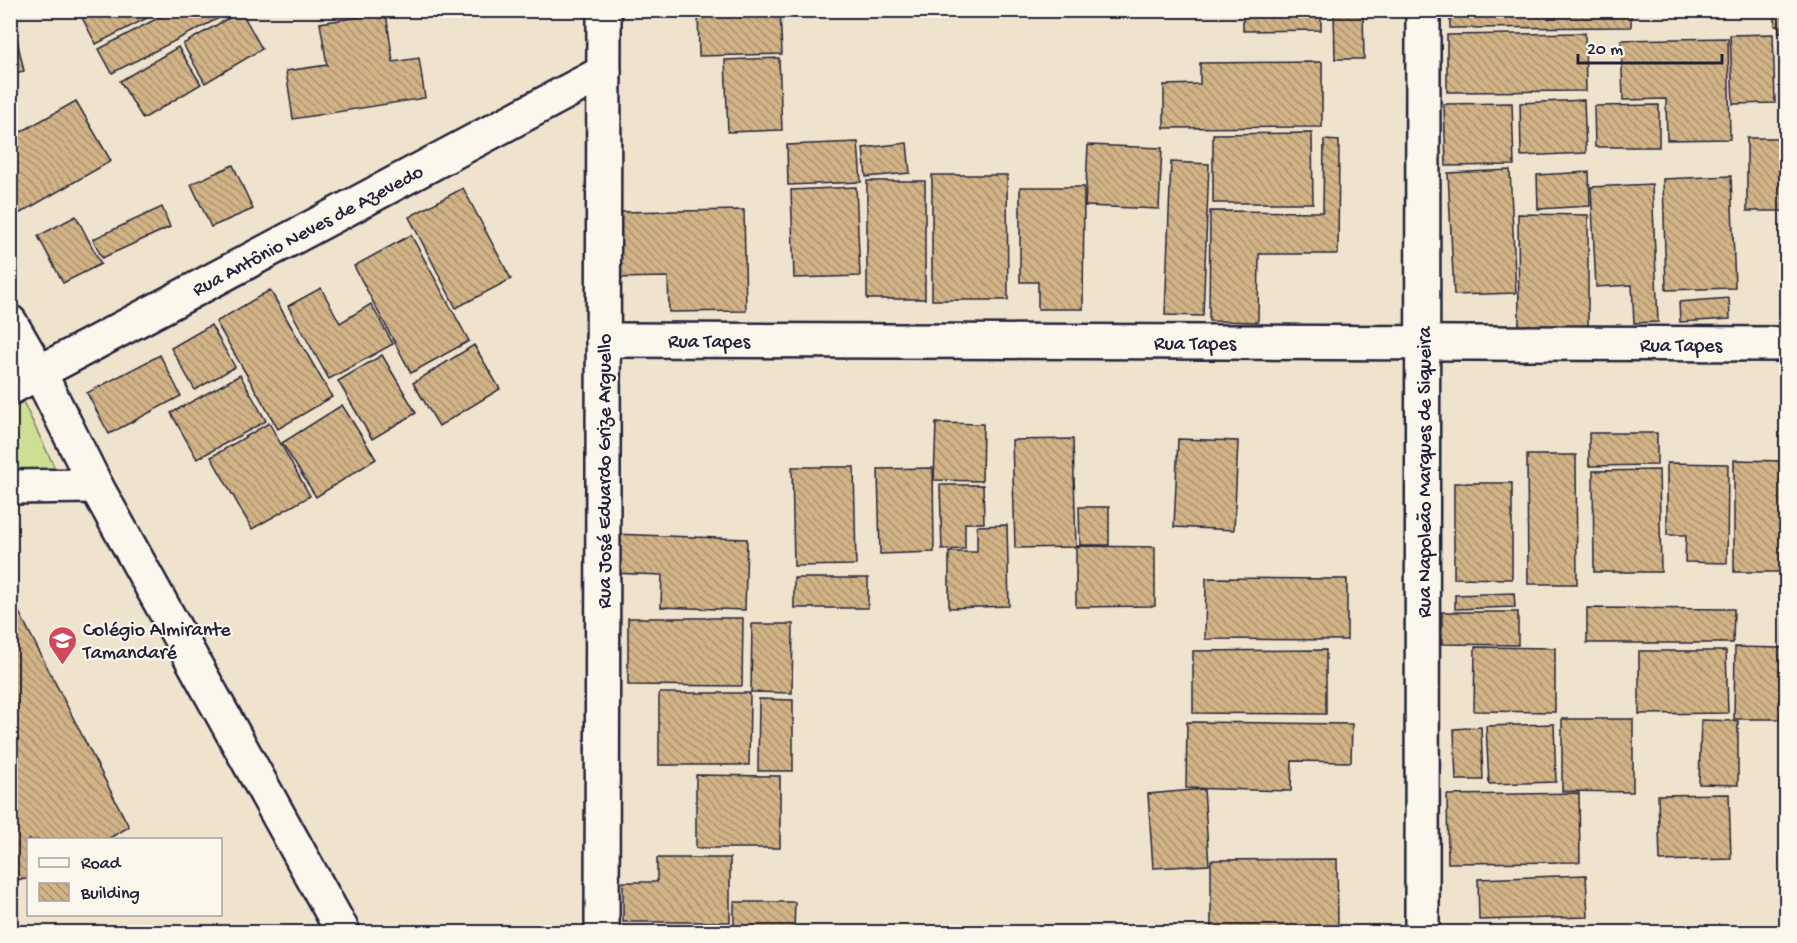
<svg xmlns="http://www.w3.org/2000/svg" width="1797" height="943" viewBox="0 0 1797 943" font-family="'Gochi Hand',sans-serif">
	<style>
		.grass { fill: #cddf93; stroke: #788067; stroke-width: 1.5 }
		.building { fill: url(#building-back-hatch); stroke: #22223b; stroke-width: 1.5 }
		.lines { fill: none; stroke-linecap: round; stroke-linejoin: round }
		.street-casing { stroke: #22223b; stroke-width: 38 }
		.street { stroke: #fbf7ec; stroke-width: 33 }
		.labels { text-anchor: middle; stroke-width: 4.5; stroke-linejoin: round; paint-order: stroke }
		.street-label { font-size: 20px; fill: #22223b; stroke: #fbf7ec }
		.poi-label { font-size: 20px; fill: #22223b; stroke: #fbf7ec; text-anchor: start }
	</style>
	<defs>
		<pattern id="building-back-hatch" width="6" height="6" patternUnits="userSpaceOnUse" patternTransform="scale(1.5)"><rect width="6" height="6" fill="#d2b386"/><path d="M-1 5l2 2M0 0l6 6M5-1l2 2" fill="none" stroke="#aa916f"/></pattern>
	</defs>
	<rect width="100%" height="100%" fill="#efe3cd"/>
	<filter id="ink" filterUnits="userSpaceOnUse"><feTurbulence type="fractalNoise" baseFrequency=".0167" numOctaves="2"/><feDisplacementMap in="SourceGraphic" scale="12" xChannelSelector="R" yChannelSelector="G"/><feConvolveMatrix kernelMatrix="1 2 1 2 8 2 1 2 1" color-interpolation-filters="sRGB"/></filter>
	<g filter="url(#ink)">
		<polygon class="grass" points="16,387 62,483 11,482 11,390"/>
		<g class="building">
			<polygon points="78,10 150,10 153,15 96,44"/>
			<polygon points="173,10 227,10 229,13 112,73 99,49"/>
			<polygon points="698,10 780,10 782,54 699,56"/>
			<polygon points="1243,10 1321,10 1321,30 1243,31"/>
			<polygon points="1334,10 1363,10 1364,59 1335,59"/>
			<polygon points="1450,10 1631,10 1631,27 1450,28"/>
			<polygon points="1775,10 1786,10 1786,32 1779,32 1779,26 1775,26"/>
			<polygon points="241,11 262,49 205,83 183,44"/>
			<polygon points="386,13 393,62 419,58 425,98 293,119 286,71 327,65 320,23"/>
			<polygon points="10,22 13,22 24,71 10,74"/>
			<polygon points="1585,33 1586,91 1447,92 1447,35"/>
			<polygon points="1773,34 1775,103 1733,104 1730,35"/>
			<polygon points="1728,38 1730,139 1667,140 1666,99 1623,100 1621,40"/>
			<polygon points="178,47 201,84 143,119 120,81"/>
			<polygon points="779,58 782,130 728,132 725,60"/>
			<polygon points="1322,62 1322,127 1164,128 1164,85 1200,84 1200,63"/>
			<polygon points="1584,100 1586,153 1521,156 1520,103"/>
			<polygon points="76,101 111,161 10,219 10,138"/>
			<polygon points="1512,103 1514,165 1446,166 1444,104"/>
			<polygon points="1659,105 1659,147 1595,147 1594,106"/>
			<polygon points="1312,133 1313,203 1213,203 1213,134"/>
			<rect x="1747" y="138" width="39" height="73"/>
			<polygon points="1324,140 1339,141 1338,254 1259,254 1258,322 1209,321 1210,211 1323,212"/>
			<polygon points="858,142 861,182 788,185 787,145"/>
			<polygon points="907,143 910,173 866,177 863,148"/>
			<polygon points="1088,145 1162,148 1159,209 1085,206"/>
			<polygon points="1171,162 1209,164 1203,316 1165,315"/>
			<polygon points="233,165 253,209 211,227 191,184"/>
			<polygon points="1510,170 1516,293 1454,295 1448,173"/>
			<polygon points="1589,172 1590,206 1538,209 1537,175"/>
			<polygon points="932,175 1007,175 1008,300 932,300"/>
			<polygon points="1731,176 1735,288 1666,290 1663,179"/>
			<rect x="867" y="181" width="58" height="118"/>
			<polygon points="1652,184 1658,322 1634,323 1632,285 1596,287 1591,187"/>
			<polygon points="856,187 860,276 794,278 791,190"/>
			<polygon points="1020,187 1084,187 1083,309 1038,309 1038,282 1020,282"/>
			<polygon points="463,188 511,279 456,308 409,217"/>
			<polygon points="162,207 170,227 102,258 93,239"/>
			<polygon points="744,210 746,311 669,312 668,277 613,278 612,212"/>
			<polygon points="1518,214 1588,215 1588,326 1519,326"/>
			<polygon points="76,216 101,264 63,283 38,236"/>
			<polygon points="411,235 469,341 411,373 354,266"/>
			<polygon points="321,288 340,323 371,304 393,344 329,379 288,306"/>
			<polygon points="270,290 332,397 278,429 216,322"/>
			<polygon points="1729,298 1730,319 1680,322 1679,302"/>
			<polygon points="211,325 235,367 195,390 171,348"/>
			<polygon points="474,345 500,389 439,426 413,383"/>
			<polygon points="160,355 181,396 109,434 87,393"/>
			<polygon points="382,355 416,413 372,439 338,381"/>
			<polygon points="240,375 266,421 197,459 171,413"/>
			<polygon points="342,405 376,459 316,497 282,443"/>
			<polygon points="269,423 310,496 252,529 211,457"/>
			<polygon points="936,423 983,424 982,481 934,480"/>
			<polygon points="1589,433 1657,433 1657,465 1589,466"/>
			<polygon points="1073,439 1076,547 1015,548 1012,440"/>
			<polygon points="1178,439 1238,441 1234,530 1174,527"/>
			<polygon points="1527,455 1576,455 1577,584 1528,584"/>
			<polygon points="1734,460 1786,461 1786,572 1734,572"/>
			<polygon points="1667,463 1728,464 1727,563 1685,562 1686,535 1667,535"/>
			<polygon points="792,467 854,467 856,565 794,566"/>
			<polygon points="933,468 934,552 880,554 878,469"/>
			<polygon points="1659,470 1661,572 1594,572 1593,471"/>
			<polygon points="1454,483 1512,483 1512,579 1454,578"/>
			<polygon points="940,485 983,485 984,523 965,523 965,549 942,550"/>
			<polygon points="1079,507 1109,507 1109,545 1080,545"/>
			<polygon points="1007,525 1009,606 949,608 949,552 977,552 977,526"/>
			<polygon points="612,534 747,539 745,610 661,607 662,575 610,573"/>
			<polygon points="1076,546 1155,547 1155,606 1076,607"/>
			<rect x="794" y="578" width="74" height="30"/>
			<polygon points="1206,578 1347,579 1347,640 1205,639"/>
			<polygon points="1514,593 1515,607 1455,609 1455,595"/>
			<polygon points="1784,597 1786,597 1786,644 1783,644"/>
			<polygon points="17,608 129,827 106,840 28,840 28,879 10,880 10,611"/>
			<polygon points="1587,608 1734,609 1733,643 1587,643"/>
			<polygon points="1442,612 1518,612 1518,645 1442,644"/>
			<polygon points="628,618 743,618 742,686 628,685"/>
			<polygon points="752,624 793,624 792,693 751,692"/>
			<polygon points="1475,647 1555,648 1555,712 1474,711"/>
			<polygon points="1735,647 1783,648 1783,719 1734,719"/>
			<polygon points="1326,650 1326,714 1193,713 1193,651"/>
			<polygon points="1639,651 1726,651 1728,713 1639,714"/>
			<polygon points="659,693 750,693 749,765 659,765"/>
			<polygon points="759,699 793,700 793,771 758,771"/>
			<polygon points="1562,719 1633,719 1633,792 1562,791"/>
			<polygon points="1701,720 1738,721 1738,785 1699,784"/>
			<polygon points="1187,722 1352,724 1351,762 1292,761 1291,791 1186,788"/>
			<polygon points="1554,724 1556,782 1489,784 1486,726"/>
			<polygon points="1481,727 1483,780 1456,780 1454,729"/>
			<polygon points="696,775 780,776 780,848 696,848"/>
			<polygon points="1204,789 1209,865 1153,868 1148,794"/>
			<polygon points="1579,793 1580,862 1448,863 1447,795"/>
			<polygon points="1729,794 1731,859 1660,861 1658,795"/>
			<polygon points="657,858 730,858 730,922 623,922 623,882 657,882"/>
			<polygon points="1337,859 1338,930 1211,931 1211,860"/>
			<polygon points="1586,875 1588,917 1479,920 1478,879"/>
			<polygon points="734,902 795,902 794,931 734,931"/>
		</g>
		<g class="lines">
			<defs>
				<g id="street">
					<polyline points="10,322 39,372 96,486 343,932"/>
					<polyline points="603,340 1786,344"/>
					<polyline points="10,388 604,72"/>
					<polyline points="10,487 96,486"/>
					<polyline points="602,932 604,10"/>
					<polyline points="1422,932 1423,10"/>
				</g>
			</defs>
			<use href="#street" class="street-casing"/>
			<use href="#street" class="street"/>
		</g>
	</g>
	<defs>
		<symbol id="school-pin" viewBox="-11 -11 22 30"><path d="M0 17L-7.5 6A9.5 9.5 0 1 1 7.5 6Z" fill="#d1495b" stroke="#fbf7ec"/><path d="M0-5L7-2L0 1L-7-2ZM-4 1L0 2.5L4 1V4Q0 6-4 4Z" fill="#fff"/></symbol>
	</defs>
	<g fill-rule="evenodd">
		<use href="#school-pin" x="46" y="624" width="33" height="45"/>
	</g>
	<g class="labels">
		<g class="street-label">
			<text transform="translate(307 229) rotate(-28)" y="7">Rua Antônio Neves de Azevedo</text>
			<text x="709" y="347">Rua Tapes</text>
			<text x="1195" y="349">Rua Tapes</text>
			<text x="1681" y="351">Rua Tapes</text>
			<text transform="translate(603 471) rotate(-90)" y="7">Rua José Eduardo Grize Arguello</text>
			<text transform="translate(1423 472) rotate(-90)" y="7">Rua Napoleão Marques de Siqueira</text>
		</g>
		<g class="poi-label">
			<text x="83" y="635">Colégio Almirante<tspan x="83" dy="23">Tamandaré</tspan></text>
		</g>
	</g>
	<rect width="1797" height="943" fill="none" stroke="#fbf7ec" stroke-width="36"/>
	<rect x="18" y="18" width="1761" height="907" fill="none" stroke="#22223b" stroke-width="2" filter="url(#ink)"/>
	<rect x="27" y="838" width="195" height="78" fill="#fbf7ec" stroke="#a4a2a5" stroke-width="1.5"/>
	<rect x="39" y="858" width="30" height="9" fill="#fbf7ec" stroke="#a4a2a5" stroke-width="1.5"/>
	<text x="81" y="868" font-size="18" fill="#22223b">Road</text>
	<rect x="39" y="883" width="30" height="18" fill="url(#building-back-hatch)" stroke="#a4a2a5" stroke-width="1.5"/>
	<text x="81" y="898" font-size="18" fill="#22223b">Building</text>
	<path d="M1578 54v9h144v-9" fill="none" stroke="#22223b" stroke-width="3"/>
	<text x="1587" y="54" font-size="18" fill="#22223b" stroke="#fbf7ec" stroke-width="4.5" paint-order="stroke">20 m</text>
</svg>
